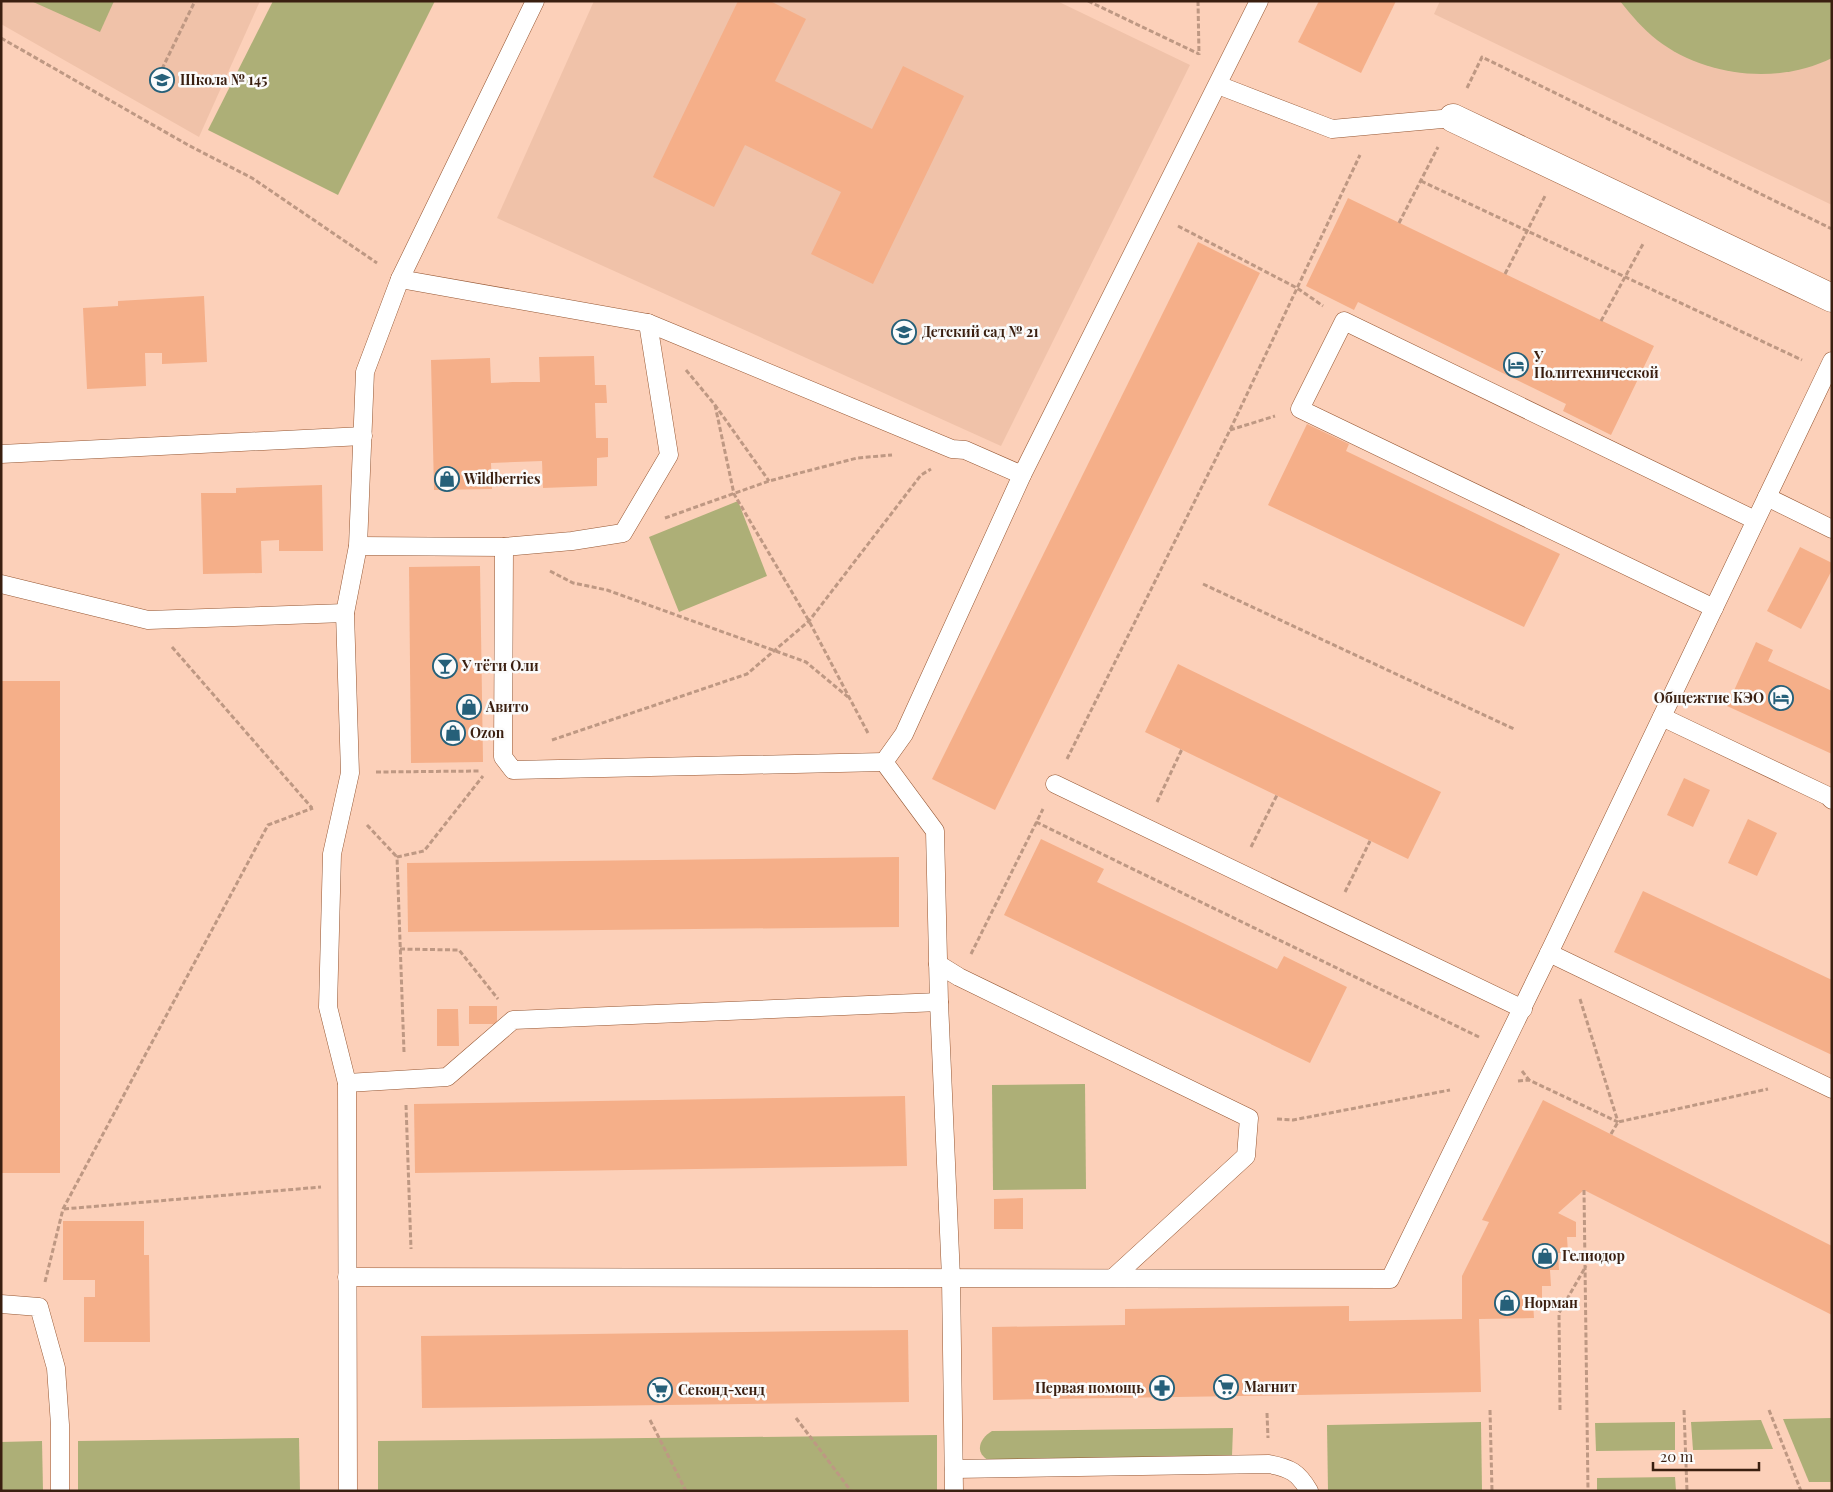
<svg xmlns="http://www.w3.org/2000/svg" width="1833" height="1492" viewBox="0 0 1833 1492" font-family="'Playfair Display',serif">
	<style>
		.built { fill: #f0c2a9 }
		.green { fill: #adaf77 }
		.building { fill: #f5af89 }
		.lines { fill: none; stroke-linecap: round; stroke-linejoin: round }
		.lane-casing { stroke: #955632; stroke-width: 19 }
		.street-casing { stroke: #955632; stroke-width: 29 }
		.path { stroke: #be9883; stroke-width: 3; stroke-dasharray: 5 2.5; stroke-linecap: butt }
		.lane { stroke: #fff; stroke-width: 18 }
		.street { stroke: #fff; stroke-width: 28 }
		.labels { text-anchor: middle; stroke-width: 5; stroke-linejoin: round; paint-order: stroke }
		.poi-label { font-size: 14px; font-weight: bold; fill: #3a1f10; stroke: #fbfbfb; text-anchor: start }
	</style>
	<rect width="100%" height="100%" fill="#fcd0b9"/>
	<g class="built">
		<polygon points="1,1 260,1 199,137 1,24"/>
		<polygon points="594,1 1057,1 1190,65 1001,446 497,218"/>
		<polygon points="1440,1 1832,1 1832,205 1434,14"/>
	</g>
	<g class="green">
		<polygon points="31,1 114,1 100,32"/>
		<polygon points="273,1 435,1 338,195 208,130"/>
		<path d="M1620,1H1832V58C1778,85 1705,77 1657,40C1643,29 1631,15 1620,1Z"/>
		<polygon points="738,501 767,576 679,612 649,537"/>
		<polygon points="1085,1084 1086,1189 993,1190 992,1085"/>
		<polygon points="1832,1418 1832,1482 1809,1482 1783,1419"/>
		<polygon points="1761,1420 1773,1449 1693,1450 1691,1422"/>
		<polygon points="1481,1422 1482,1491 1328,1491 1327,1425"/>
		<polygon points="1675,1422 1675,1450 1596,1451 1595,1423"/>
		<path d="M1233,1428L1232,1456L988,1460C974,1452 980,1438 992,1431Z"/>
		<polygon points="937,1435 937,1491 378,1491 378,1441"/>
		<polygon points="299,1438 300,1491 78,1491 78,1441"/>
		<polygon points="42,1441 43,1491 1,1491 1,1442"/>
		<polygon points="1675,1477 1676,1491 1597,1491 1597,1478"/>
	</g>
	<g class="building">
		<polygon points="738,1 770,1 806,19 775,81 872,129 903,66 964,96 873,284 811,254 841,192 745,145 714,207 653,177"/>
		<polygon points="1319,1 1396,1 1361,73 1298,42"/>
		<polygon points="1348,198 1654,346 1611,435 1563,411 1566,404 1358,302 1354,310 1306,286"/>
		<polygon points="1198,242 1260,273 995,810 932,779"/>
		<polygon points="204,296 207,362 162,364 162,353 145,353 146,386 87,389 83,308 118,306 118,301"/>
		<polygon points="594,356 595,385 606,385 607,403 595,403 596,438 608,438 608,457 597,458 597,486 543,488 542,461 491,463 492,489 434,490 431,360 490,358 491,383 513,382 540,382 539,357"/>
		<polygon points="1307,424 1349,444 1346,451 1560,554 1524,627 1268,505"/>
		<polygon points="322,485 323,551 279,551 279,540 261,541 262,573 203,574 201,493 236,493 236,488"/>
		<polygon points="1800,547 1832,563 1832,570 1801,629 1767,611"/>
		<polygon points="480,566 483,762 411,763 409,567"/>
		<polygon points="1756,642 1773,650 1768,661 1832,691 1832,754 1727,706"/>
		<polygon points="1178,664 1441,792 1408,859 1145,732"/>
		<rect x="1" y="681" width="59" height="492"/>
		<polygon points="1684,778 1710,790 1693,827 1667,815"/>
		<polygon points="1748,819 1777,833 1757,876 1728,863"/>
		<polygon points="1041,839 1104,869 1097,882 1187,925 1277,969 1284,956 1347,987 1310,1063 1004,915"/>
		<polygon points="899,857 899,927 408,932 407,863"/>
		<polygon points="1643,891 1832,980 1832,1055 1614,952"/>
		<rect x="469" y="1006" width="28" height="18"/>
		<polygon points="437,1009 458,1009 459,1046 437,1046"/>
		<polygon points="905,1096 907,1166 415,1173 414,1104"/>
		<polygon points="1543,1100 1832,1246 1832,1315 1584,1190 1558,1213 1576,1222 1576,1237 1567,1237 1568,1253 1558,1253 1559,1270 1550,1270 1551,1286 1542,1286 1542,1302 1533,1302 1534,1318 1479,1319 1481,1392 993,1400 992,1327 1125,1325 1125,1309 1349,1306 1349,1321 1462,1319 1462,1276 1489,1222 1482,1220"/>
		<polygon points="1023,1198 1023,1229 994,1229 994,1199"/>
		<polygon points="63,1221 144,1221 144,1255 149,1255 150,1342 84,1342 84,1297 95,1297 95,1280 63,1280"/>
		<polygon points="908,1330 909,1402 422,1408 421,1336"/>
	</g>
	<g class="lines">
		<defs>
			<g id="lane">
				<polyline points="1218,85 1332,129 1453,118"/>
				<polyline points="400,279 648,323 952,449 965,450 1022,475"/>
				<polyline points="1,454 363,436"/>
				<polyline points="1767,497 1832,529"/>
				<polyline points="358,546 504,547 572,541 623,533 669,455 648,323"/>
				<polyline points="504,547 503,757 513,770 884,762"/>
				<polyline points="1,584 148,620 345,613"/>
				<polyline points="1714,608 1300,409 1344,321 1755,520"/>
				<polyline points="1662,717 1828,796 1832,800"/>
				<polyline points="1055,784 1523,1009"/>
				<polyline points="1549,953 1832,1089"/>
				<polyline points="938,964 959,977 1249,1118 1246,1156 1113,1278"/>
				<polyline points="347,1083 447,1077 513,1020 939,1002"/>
				<polyline points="347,1277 1390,1279 1549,953 1832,361"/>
				<polyline points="1,1304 39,1307 56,1368 60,1425 60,1491"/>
				<path d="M954,1469L1269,1464C1290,1468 1298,1472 1309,1491"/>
				<polyline points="348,1491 347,1083 328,1007 332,854 350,773 345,613 358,546 365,372 400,279 535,1"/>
				<polyline points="954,1491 951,1278 939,1002 935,831 884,762 904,734 1022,475 1259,1"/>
			</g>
			<polyline id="street" points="1453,118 1832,298"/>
		</defs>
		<use href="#lane" class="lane-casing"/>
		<use href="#street" class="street-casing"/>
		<g class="path">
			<polyline points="1088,1 1199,54"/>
			<polyline points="1198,1 1199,55"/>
			<polyline points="1,38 188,145 252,178 377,263"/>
			<polyline points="162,69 195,1"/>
			<polyline points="1467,88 1482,57 1832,229"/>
			<polyline points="1421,181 1802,360"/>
			<polyline points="1399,223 1438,147"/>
			<polyline points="1178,226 1297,288 1323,306"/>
			<polyline points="1505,274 1545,196"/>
			<polyline points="1601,321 1643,244"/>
			<polyline points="686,370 715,405 769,481"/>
			<polyline points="715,405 734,494 809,621 869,735"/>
			<polyline points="1230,430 1275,416"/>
			<polyline points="665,518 769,481 857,458 892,455"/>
			<polyline points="550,571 573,583 607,590 806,662 848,697"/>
			<polyline points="1203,584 1514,729"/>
			<polyline points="172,647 312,808"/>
			<polyline points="552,740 747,674 809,621 921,475 931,469"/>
			<polyline points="1067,759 1230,430 1360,155"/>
			<polyline points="376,772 479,771"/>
			<polyline points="1157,802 1182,749"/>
			<polyline points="1036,822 1479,1037"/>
			<polyline points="367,825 397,857"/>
			<polyline points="1251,847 1277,795"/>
			<polyline points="1345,892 1370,841"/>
			<polyline points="400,949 459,950 498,999"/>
			<polyline points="971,954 1043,809"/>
			<polyline points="1580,999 1618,1122"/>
			<polyline points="404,1052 397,857 424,851 483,776"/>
			<polyline points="1522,1071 1529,1080"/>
			<polyline points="1518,1081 1529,1080 1618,1122"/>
			<polyline points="406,1105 411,1249"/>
			<polyline points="1277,1119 1293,1120 1450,1090"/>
			<polyline points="1611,1134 1618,1122 1768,1089"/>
			<polyline points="1584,1190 1588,1491"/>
			<polyline points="64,1209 321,1187"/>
			<polyline points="45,1282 63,1209 268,825 313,808"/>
			<polyline points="1490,1410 1492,1491"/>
			<polyline points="1560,1410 1559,1313 1586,1266"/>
			<polyline points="1684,1410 1687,1491"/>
			<polyline points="1769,1410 1801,1491"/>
			<polyline points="1267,1413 1268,1438"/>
			<polyline points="796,1418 851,1491"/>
			<polyline points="650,1420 686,1491"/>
		</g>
		<use href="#lane" class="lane"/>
		<use href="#street" class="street"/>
	</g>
	<defs>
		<symbol id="school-ring" viewBox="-11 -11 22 22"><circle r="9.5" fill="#fbfbfb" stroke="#266079" stroke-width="1.5"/><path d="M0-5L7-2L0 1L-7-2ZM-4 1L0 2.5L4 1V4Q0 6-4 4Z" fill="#266079"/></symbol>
		<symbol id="hotel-ring" viewBox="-11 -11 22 22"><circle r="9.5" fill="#fbfbfb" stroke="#266079" stroke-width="1.5"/><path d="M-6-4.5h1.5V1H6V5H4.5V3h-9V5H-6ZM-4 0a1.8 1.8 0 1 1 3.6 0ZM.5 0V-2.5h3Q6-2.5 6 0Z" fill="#266079"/></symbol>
		<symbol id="shop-ring" viewBox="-11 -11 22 22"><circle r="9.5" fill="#fbfbfb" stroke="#266079" stroke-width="1.5"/><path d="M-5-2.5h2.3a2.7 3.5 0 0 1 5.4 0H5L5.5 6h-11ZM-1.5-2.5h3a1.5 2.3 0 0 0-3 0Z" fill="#266079"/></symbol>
		<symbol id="bar-ring" viewBox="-11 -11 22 22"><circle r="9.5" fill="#fbfbfb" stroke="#266079" stroke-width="1.5"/><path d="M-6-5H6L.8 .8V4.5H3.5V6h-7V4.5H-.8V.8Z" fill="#266079"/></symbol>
		<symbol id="supermarket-ring" viewBox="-11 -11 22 22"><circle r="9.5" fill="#fbfbfb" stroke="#266079" stroke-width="1.5"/><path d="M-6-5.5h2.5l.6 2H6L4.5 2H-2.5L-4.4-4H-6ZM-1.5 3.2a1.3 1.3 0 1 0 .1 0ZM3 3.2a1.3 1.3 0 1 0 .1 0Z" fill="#266079"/></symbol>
		<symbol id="pharmacy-ring" viewBox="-11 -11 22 22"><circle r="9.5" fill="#fbfbfb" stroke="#266079" stroke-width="1.5"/><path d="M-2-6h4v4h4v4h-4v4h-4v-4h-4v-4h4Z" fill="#266079"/></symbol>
	</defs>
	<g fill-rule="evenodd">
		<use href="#school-ring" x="148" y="66" width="28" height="28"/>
		<use href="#school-ring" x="890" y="318" width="28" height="28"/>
		<use href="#hotel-ring" x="1502" y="351" width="28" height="28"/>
		<use href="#shop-ring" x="433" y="465" width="28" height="28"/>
		<use href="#bar-ring" x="431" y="652" width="28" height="28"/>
		<use href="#hotel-ring" x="1767" y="684" width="28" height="28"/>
		<use href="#shop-ring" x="455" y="693" width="28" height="28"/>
		<use href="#shop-ring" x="439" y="719" width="28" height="28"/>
		<use href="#shop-ring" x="1531" y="1242" width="28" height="28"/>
		<use href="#shop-ring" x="1493" y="1289" width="28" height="28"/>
		<use href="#supermarket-ring" x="1212" y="1373" width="28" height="28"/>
		<use href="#pharmacy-ring" x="1148" y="1374" width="28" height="28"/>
		<use href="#supermarket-ring" x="646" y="1376" width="28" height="28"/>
	</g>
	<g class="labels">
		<g class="poi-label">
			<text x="180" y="85">Школа № 145</text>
			<text x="922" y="337">Детский сад № 21</text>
			<text x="1534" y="362">У<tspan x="1534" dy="16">Политехнической</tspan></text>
			<text x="464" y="484">Wildberries</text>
			<text x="462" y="671">У тёти Оли</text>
			<text x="1764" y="703" text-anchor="end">Общежтие КЭО</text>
			<text x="486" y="712">Авито</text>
			<text x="470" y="738">Ozon</text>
			<text x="1562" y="1261">Гелиодор</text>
			<text x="1524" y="1308">Норман</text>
			<text x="1244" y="1392">Магнит</text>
			<text x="1144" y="1393" text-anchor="end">Первая помощь</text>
			<text x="678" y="1395">Секонд-хенд</text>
		</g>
	</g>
	<rect width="1833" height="1492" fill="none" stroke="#3a1f10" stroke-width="5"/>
	<path d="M1653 1462v8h106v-8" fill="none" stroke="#3a1f10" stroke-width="2.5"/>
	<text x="1660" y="1462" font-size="15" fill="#3a1f10" stroke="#fbfbfb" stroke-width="4" paint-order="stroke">20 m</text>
</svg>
